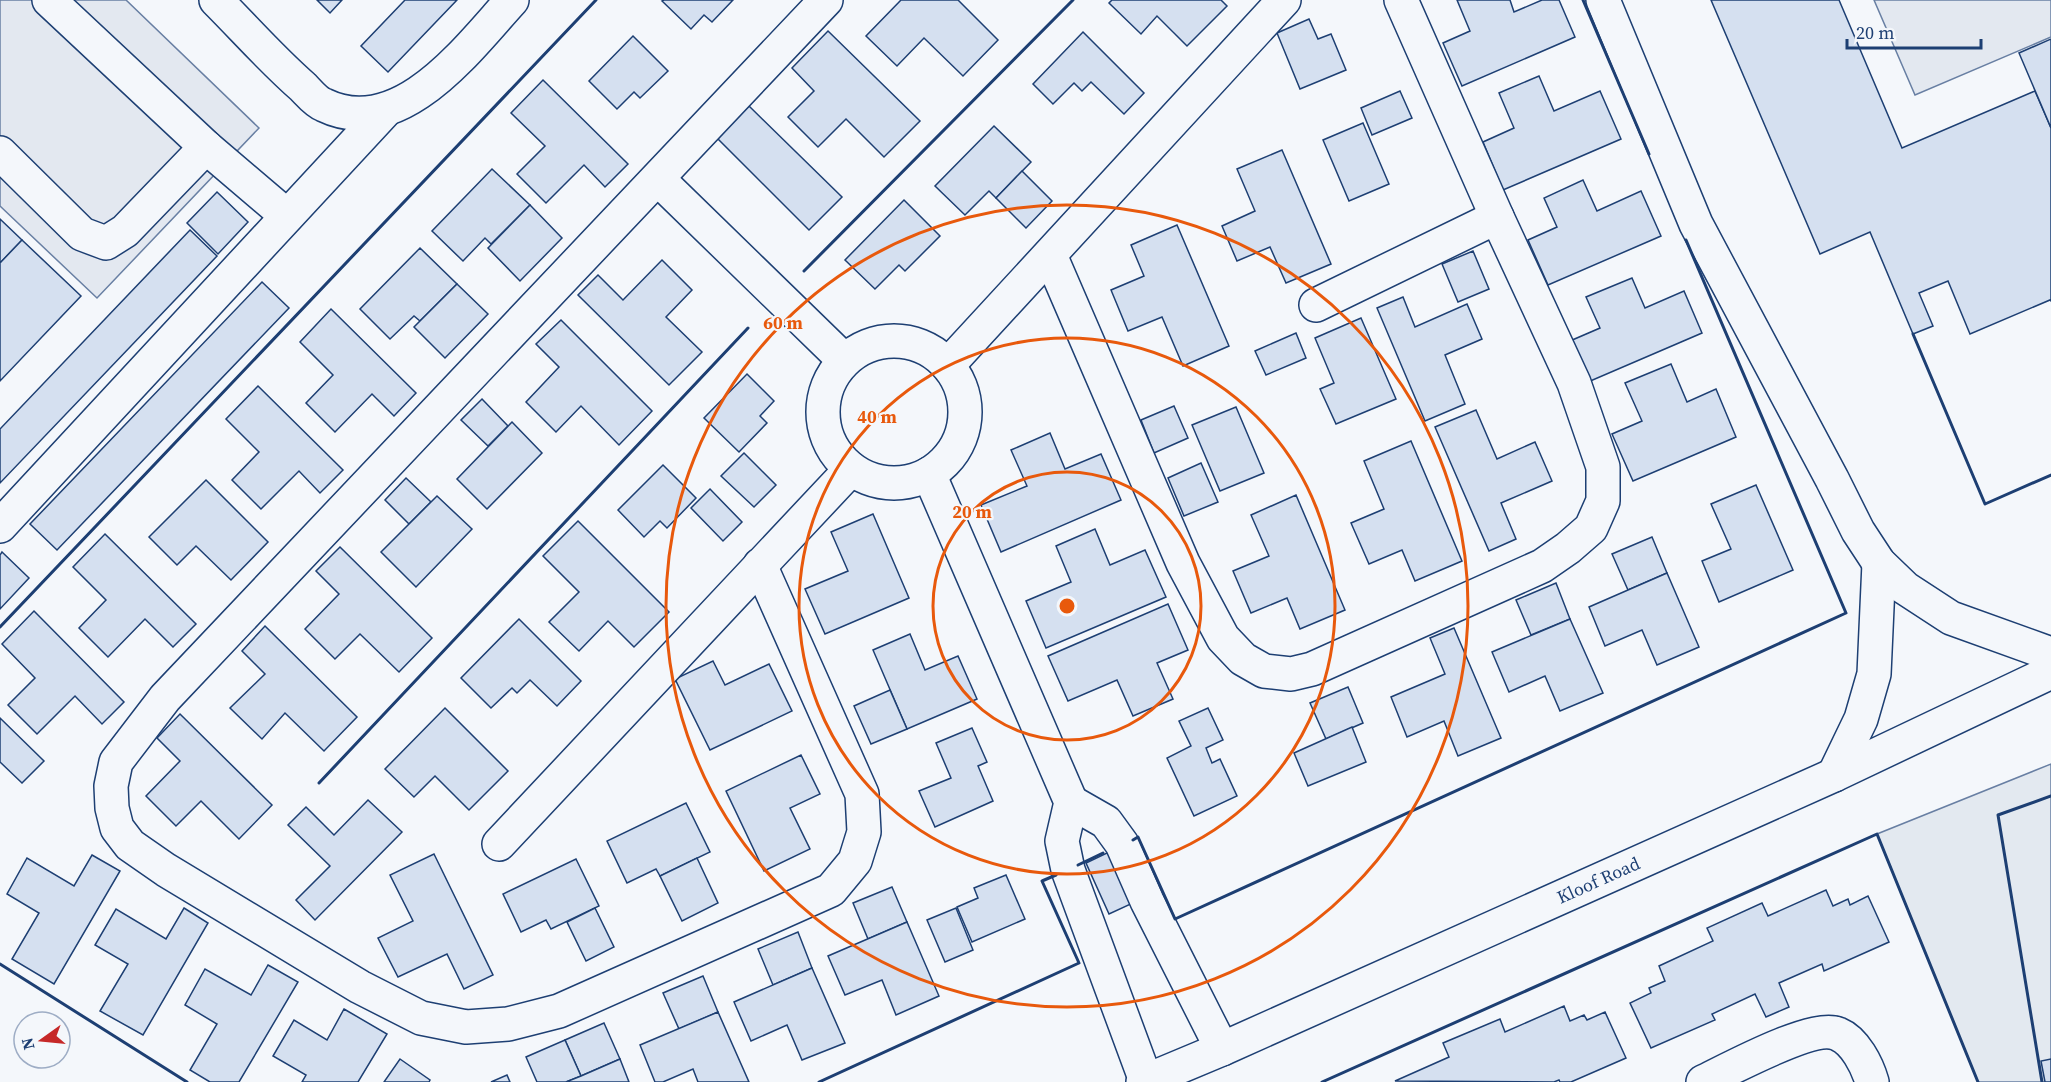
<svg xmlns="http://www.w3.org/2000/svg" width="2051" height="1082" viewBox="0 0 2051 1082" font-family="'Source Serif 4',serif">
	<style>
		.green { fill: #e3e9f0; stroke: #687fa3; stroke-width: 1.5 }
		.parking { fill: #e3e8f0; stroke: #687fa3; stroke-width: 1.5 }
		.building { fill: #d5e0f0; stroke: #1d3f73; stroke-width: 1.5 }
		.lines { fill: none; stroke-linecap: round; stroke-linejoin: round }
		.minor-casing { stroke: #1d3f73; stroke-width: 36 }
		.minor { stroke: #f4f7fb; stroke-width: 33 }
		.wall { stroke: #1d3f73; stroke-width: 3 }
		.ring { fill: none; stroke: #e8590c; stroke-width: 3 }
		.labels { text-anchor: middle; stroke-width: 4.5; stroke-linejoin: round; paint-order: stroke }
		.street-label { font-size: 18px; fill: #1d3f73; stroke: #f4f7fb }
		.centre { fill: #e8590c; stroke: #f4f7fb; stroke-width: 3 }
		.ring-label { font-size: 18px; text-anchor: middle; font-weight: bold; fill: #e8590c; stroke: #f4f7fb; stroke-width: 4.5; stroke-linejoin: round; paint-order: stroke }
	</style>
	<rect width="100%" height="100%" fill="#f4f7fb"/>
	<polygon class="green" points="2051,764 2051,1082 1978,1082 1877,834"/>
	<g class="parking">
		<polygon points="0,0 126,0 259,128 97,298 0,206"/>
		<polygon points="1874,0 2051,0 2051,37 1915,95"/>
	</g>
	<g class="building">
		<polygon points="317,0 342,0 330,13"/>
		<polygon points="405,0 457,0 388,72 361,46"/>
		<polygon points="664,0 733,0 712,22 704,15 691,29 662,1"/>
		<polygon points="901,0 958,0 998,40 963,76 924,38 897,66 866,36"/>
		<polygon points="1112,0 1221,0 1227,6 1187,46 1157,16 1141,34 1109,3"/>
		<polygon points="1457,0 1510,0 1514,12 1542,0 1559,0 1575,37 1462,86 1443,43 1470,31"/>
		<polygon points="1711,0 1839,0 1902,148 2035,91 2051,128 2051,301 2050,300 1970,334 1948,281 1919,293 1933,326 1913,334 1870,232 1820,254"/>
		<polygon points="1309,19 1318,39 1331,34 1346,70 1300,89 1277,33"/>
		<polygon points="828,31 920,121 884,157 846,119 818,147 788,117 814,91 792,68"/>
		<polygon points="1083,32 1144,93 1124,114 1091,82 1082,91 1074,83 1053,104 1033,84"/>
		<polygon points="633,36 668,71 640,98 634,92 617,109 589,81"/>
		<polygon points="2051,39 2051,128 2019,53"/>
		<polygon points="1539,76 1554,111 1600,91 1621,139 1503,190 1483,142 1514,128 1499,93"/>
		<polygon points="543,80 628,164 605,187 584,165 546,203 517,174 545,146 511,113"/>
		<polygon points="1400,91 1412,118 1372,135 1361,108"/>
		<polygon points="749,106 842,197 809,230 717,138"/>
		<polygon points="1363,123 1389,184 1349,201 1323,140"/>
		<polygon points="994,126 1031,162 996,198 989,191 965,215 935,186"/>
		<polygon points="1282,150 1331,264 1286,283 1270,247 1237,261 1222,226 1255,211 1237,169"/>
		<polygon points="492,169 530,205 491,244 485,238 463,261 432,231"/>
		<polygon points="1022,171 1052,201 1026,228 996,198"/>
		<polygon points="1583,180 1597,211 1641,191 1661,236 1548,285 1528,240 1557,227 1544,198"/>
		<polygon points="217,192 248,222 218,254 187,223"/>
		<polygon points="904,200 940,236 905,271 899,265 875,289 845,260"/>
		<polygon points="530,205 562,238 520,281 488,248"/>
		<polygon points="0,219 22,240 0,263"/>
		<polygon points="1177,225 1229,346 1183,366 1162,317 1128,331 1111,290 1144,276 1131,245"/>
		<polygon points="190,230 217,256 0,483 0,429"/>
		<polygon points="22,240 81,296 0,381 0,263"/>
		<polygon points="420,248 457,284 420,321 414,316 390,339 360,309"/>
		<polygon points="1473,251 1489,289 1458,302 1442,264"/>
		<polygon points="662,260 692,290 666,317 702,352 669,385 578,295 598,275 623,300"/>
		<polygon points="1632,278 1645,308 1684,291 1702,333 1588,382 1570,341 1600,328 1586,297"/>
		<polygon points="262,282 289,308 57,550 30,524"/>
		<polygon points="457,284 488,314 445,358 414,327"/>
		<polygon points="1403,297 1415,327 1467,304 1482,339 1445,355 1465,404 1425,421 1377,308"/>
		<polygon points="331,309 416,393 394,416 372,394 335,432 306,403 333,375 300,342"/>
		<polygon points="1361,318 1396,399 1336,424 1320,389 1334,383 1315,338"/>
		<polygon points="561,320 652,411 619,445 581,406 556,432 526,402 559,367 536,344"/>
		<polygon points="1296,333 1306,358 1266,375 1255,351"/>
		<polygon points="1671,364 1687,402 1716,389 1736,437 1633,481 1612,434 1642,421 1625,383"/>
		<polygon points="747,374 774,401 760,416 767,423 739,452 704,418"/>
		<polygon points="258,386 343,470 320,493 299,471 261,509 232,480 259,452 226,419"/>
		<polygon points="482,399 508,426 488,446 461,420"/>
		<polygon points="1174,406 1188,438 1154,453 1141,420"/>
		<polygon points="1236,407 1264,473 1220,491 1192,425"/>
		<polygon points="1476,410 1497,459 1535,442 1552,481 1501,503 1516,539 1489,551 1435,427"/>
		<polygon points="512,422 542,453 487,509 457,479"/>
		<polygon points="1050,433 1065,469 1101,454 1121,500 1001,552 981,505 1027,486 1011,450"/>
		<polygon points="1411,441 1462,561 1415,581 1402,550 1369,564 1351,523 1384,509 1364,461"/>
		<polygon points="744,453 776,485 754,507 721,476"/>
		<polygon points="1201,463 1218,502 1184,516 1168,478"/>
		<polygon points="663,465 696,498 667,528 660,521 644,537 618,510"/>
		<polygon points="406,478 431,502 409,524 385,500"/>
		<polygon points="206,480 268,542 231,580 196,546 177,565 149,537"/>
		<polygon points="1756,485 1793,570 1719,602 1702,561 1731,549 1711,504"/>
		<polygon points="710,489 742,522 723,541 691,508"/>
		<polygon points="1296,495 1345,610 1300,629 1287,598 1251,613 1233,571 1269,556 1251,515"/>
		<polygon points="437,496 472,529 416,587 381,552"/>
		<polygon points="873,514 909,598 825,634 805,589 848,571 831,532"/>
		<polygon points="578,521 669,612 634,647 608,621 579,651 549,622 579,592 543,556"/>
		<polygon points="1095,529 1110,565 1145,550 1166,597 1046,648 1026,601 1071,582 1056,546"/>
		<polygon points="105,534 196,624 173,647 145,619 108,657 79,628 106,600 73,567"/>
		<polygon points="1652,537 1667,573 1628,590 1612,554"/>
		<polygon points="340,547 432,638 399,672 360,634 335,659 305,629 339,594 316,571"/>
		<polygon points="2,552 29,578 0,609 0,555"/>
		<polygon points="1667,573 1699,647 1657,665 1642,630 1605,646 1589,607"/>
		<polygon points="1556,583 1570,619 1531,635 1516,600"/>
		<polygon points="1168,604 1188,650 1157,663 1173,699 1133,716 1117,680 1068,701 1048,656"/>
		<polygon points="34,611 124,702 102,724 75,696 37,734 8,705 35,678 2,644"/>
		<polygon points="519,619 581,681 557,706 530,680 517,693 512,688 491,708 461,678"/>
		<polygon points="1570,619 1603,693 1560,711 1545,676 1509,692 1492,652"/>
		<polygon points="265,626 357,717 324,751 285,713 262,739 230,708 265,674 242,651"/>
		<polygon points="1454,628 1501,738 1458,756 1444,721 1407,737 1391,697 1445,674 1430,638"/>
		<polygon points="910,634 925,670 958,656 977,699 907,729 873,650"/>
		<polygon points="713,661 725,685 769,664 792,711 710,750 675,679"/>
		<polygon points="1348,687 1363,723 1326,739 1310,703"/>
		<polygon points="890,690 907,729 871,744 854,706"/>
		<polygon points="445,708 508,771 469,810 435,776 414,797 385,769"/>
		<polygon points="1208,708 1223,740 1206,748 1212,763 1220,759 1237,796 1194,816 1167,758 1191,746 1179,721"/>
		<polygon points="180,714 272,805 239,839 201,801 176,826 146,796 180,761 157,738"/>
		<polygon points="0,718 44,761 22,783 0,762"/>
		<polygon points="1352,727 1366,762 1308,786 1294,753"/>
		<polygon points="972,728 987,762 978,766 993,801 935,827 919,791 951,778 936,743"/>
		<polygon points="801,755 820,794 790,808 810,849 764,871 726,791"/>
		<polygon points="368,800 402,832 315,920 296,900 330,866 288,825 306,807 334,835"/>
		<polygon points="686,803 710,852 660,876 656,869 627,883 607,841"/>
		<polygon points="1109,852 1133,903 1109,914 1086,863"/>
		<polygon points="434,854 493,975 464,989 447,954 398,977 378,938 413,921 390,875"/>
		<polygon points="92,855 120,871 54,984 12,959 39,913 7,894 27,858 74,886"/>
		<polygon points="697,858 718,903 682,921 660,876"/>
		<polygon points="576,859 599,906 551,929 546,920 521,932 503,894"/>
		<polygon points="1006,875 1025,919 972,942 957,907 978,898 974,888"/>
		<polygon points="892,887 907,922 868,939 853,903"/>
		<polygon points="1826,890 1833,906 1848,899 1850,905 1868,896 1889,942 1824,971 1822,964 1779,983 1789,1007 1766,1017 1755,994 1712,1014 1715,1020 1651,1048 1630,1003 1651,993 1649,988 1665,981 1659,966 1713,941 1707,928 1762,903 1768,916"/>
		<polygon points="184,908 208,923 143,1035 100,1011 128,964 95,945 116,909 166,939"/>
		<polygon points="595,908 614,947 586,961 567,922"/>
		<polygon points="956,908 973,950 945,962 927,920"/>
		<polygon points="907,922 939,996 896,1015 882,980 845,995 828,956"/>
		<polygon points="798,932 812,968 773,985 758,949"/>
		<polygon points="268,965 298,982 239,1082 210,1082 190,1070 217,1024 185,1005 205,969 251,995"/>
		<polygon points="812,968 845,1043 802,1060 787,1025 751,1041 734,1002"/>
		<polygon points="703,976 718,1012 679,1029 663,993"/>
		<polygon points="1564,1006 1570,1021 1584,1015 1587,1020 1605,1012 1626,1058 1571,1082 1560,1082 1559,1080 1554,1082 1395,1081 1449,1057 1443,1043 1500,1019 1505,1032"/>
		<polygon points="344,1009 387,1034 358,1082 302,1082 306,1075 273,1056 294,1020 327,1040"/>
		<polygon points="718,1012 749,1082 698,1082 693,1069 663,1082 655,1082 640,1045"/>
		<polygon points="604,1023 620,1059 581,1076 565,1040"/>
		<polygon points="565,1040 581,1076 566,1082 537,1082 526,1057"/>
		<polygon points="400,1059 430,1080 429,1082 384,1082"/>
		<polygon points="620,1059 629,1082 566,1082 581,1076"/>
		<polygon points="2051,1059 2051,1082 2045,1082 2041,1061"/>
		<polygon points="507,1075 510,1082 491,1082"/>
	</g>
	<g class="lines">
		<defs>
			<g id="minor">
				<polyline points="49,0 206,147 287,216"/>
				<path d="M216,0C245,29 272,60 303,87C309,93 316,102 324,105C400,142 468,48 512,0"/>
				<polyline points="1603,0 1696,224 1832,479 1858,531 1879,563 1905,588 1951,618 2051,654"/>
				<polyline points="0,153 82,234 106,243 125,231 206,147"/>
				<polyline points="658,179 844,360"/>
				<polyline points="1050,255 1183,563 1223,638 1243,659 1264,671 1291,674 1312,669 1542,566 1568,548 1591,528 1603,501 1603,467 1574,383 1497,217 1401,0"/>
				<polyline points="1316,305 1497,217"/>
				<circle cx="894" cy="412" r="71"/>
				<polyline points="948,365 1284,0"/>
				<polyline points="929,474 1071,802 1062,841 1068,870 1146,1081"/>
				<polyline points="0,526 384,112"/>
				<polyline points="760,565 862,794 864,832 855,861 831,890 559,1011 508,1024 466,1027 421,1018 360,987 166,870 130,845 117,828 112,808 111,786 116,762 165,698 826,0"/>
				<polyline points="1834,775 1861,719 1874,674 1879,563"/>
				<polyline points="1071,802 1106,822 1122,844 1147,901 1222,1049"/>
				<polyline points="499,844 851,469"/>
				<path id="s1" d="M1143,1082L1222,1049L1834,775L2051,672"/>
				<path d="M1703,1082C1728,1070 1814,1023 1838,1034C1855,1041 1867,1065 1872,1082"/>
			</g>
		</defs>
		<use href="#minor" class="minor-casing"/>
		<use href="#minor" class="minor"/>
		<g class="wall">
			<polyline points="1583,0 1649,154"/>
			<polyline points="804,271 1073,0"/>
			<polyline points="1913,334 1985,504 2051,475"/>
			<polyline points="0,627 596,0"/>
			<polyline points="319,783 748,328"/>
			<polyline points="1133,840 1138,837 1175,919 1846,613 1686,240"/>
			<polyline points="1078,865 1103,853"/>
			<polyline points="0,964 187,1082"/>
			<polyline points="819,1082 1079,963 1042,881 1056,875"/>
			<polyline points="1322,1082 1877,834 1978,1082"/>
			<polyline points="2042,1082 1998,815 2051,796"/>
		</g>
	</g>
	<g class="ring">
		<circle cx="1067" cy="606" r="134"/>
		<circle cx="1067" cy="606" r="268"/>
		<circle cx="1067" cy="606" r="401"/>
	</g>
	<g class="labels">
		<g class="street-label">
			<text dy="6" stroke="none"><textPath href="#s1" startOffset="498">Kloof Road</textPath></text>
		</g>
	</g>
	<circle cx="1067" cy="606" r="9" class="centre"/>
	<g class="ring-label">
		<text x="783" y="329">60 m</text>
		<text x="877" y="423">40 m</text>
		<text x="972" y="518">20 m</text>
	</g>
	<g transform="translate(42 1040) rotate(255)"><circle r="28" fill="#f4f7fb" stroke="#9eadc5" stroke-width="1.5"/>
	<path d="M0-4.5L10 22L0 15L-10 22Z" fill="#c62828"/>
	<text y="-9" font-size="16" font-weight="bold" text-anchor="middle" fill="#1d3f73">N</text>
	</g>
	<path d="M1847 39v9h134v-9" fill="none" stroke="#1d3f73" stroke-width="3"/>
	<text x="1856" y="39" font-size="18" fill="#1d3f73" stroke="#f4f7fb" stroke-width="4.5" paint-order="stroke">20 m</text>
</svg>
